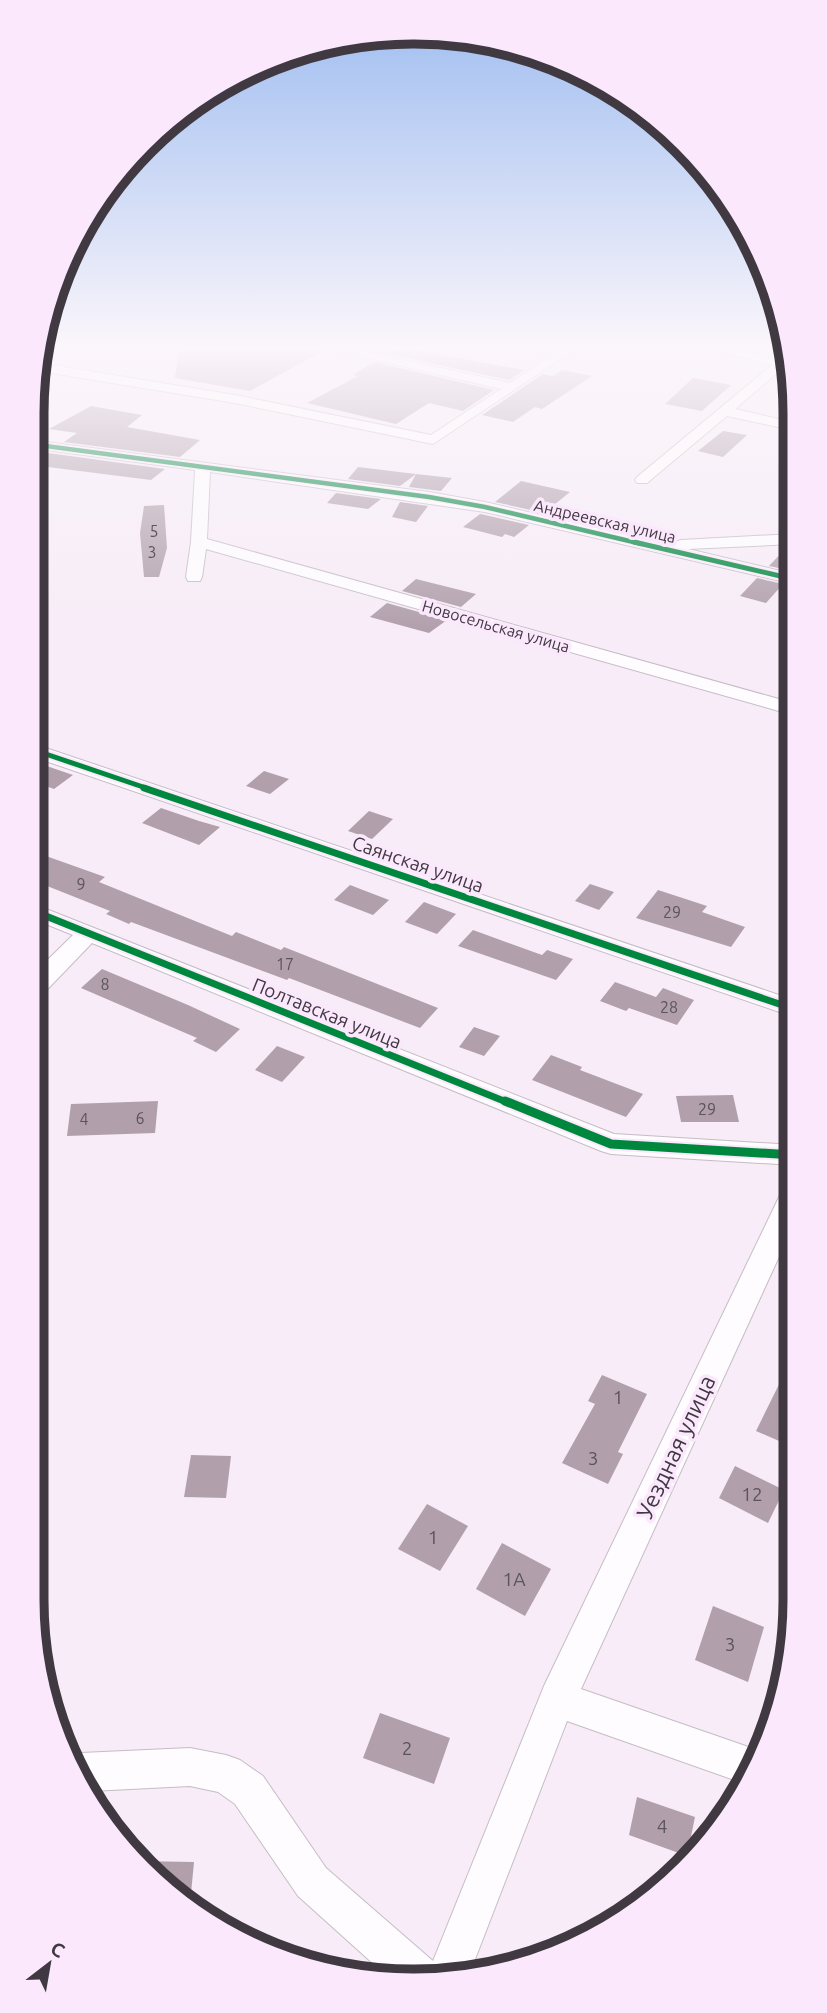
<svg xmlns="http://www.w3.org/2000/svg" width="827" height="2013" viewBox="0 0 827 2013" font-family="Ubuntu,sans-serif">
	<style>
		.building { fill: #b1a0ac }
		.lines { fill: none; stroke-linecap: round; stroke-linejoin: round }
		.minor-casing { stroke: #c5bdc5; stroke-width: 2 }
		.minor { fill: #fefcfe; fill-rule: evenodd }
		.cycleway-far3-casing { stroke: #fbe8fc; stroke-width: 7 }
		.cycleway-far2-casing { stroke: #fbe8fc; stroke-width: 9 }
		.cycleway-far1-casing { stroke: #fbe8fc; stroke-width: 11 }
		.cycleway-casing { stroke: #fbe8fc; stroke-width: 13 }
		.cycleway-far3 { stroke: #00873e; stroke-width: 4.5 }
		.cycleway-far2 { stroke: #00873e; stroke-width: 5 }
		.cycleway-far1 { stroke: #00873e; stroke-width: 7 }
		.cycleway { stroke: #00873e; stroke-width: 9 }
		.labels { text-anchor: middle; stroke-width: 7; stroke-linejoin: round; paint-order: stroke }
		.far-street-label { font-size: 16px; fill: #403941; stroke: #fbe8fc }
		.number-label { font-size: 16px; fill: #5c535c }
		.street-label { font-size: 19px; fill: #403941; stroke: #fbe8fc }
		.near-number-label { font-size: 19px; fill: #5c535c }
		.near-street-label { font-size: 23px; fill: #403941; stroke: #fbe8fc }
		.rim { fill: none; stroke: #403941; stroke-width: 9 }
	</style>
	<rect width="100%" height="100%" fill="#f7ecf7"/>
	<g class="building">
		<polygon points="179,350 325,350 250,391 175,378"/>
		<polygon points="396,350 415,350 524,370 509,380 389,354"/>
		<polygon points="374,362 494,390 463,411 429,403 396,424 307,403 358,376 353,375"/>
		<polygon points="562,370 592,376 542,409 535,407 513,422 482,415 543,374 553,376"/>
		<polygon points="693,378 731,385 702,411 665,404"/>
		<polygon points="91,406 142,415 127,427 200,440 180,457 64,442 77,433 49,429"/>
		<polygon points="723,431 747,435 723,457 698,451"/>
		<polygon points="48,453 165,469 151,480 32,465"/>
		<polygon points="358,467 416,474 400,486 348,479"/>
		<polygon points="416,474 452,478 441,491 409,487"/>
		<polygon points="521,481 570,492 544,513 495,502"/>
		<polygon points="336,493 381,499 368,509 327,503"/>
		<polygon points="400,502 428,506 416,522 392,517"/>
		<polygon points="164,505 167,548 159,577 144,577 140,533 144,506"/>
		<polygon points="480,514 485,515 529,525 514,537 505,534 502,537 463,527"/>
		<polygon points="787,547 793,547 793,571 769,566"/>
		<polygon points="757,578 783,584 766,603 740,596"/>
		<polygon points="416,579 476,594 461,607 402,591"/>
		<polygon points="387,603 447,620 429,633 370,617"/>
		<polygon points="32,761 73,775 54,789 32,781"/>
		<polygon points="264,771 289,779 270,794 246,786"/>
		<polygon points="161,808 199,821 220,827 199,845 142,823"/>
		<polygon points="369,811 393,819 372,839 348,831"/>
		<polygon points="32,851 105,877 99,882 232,936 236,932 281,950 284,947 438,1008 420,1028 289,978 287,980 131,922 129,924 106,914 110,911 32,880"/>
		<polygon points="590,884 614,892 599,910 575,901"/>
		<polygon points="350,885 389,900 373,915 334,900"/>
		<polygon points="658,890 707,906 702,912 745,927 731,947 636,918"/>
		<polygon points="424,902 456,914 437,934 405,922"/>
		<polygon points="473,930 542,955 547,950 573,959 556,980 458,946"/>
		<polygon points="102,969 188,1005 240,1029 216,1052 193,1041 197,1038 81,988"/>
		<polygon points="615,982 656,997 663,988 694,1000 677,1025 629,1008 626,1011 600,1001"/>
		<polygon points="474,1027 500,1036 484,1056 459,1047"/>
		<polygon points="277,1046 305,1057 282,1082 255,1070"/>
		<polygon points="551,1055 582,1067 580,1070 643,1094 626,1117 532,1080"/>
		<polygon points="733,1095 739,1122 681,1122 676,1096"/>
		<polygon points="158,1101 155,1133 67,1136 71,1104"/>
		<polygon points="795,1352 795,1448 756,1431"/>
		<polygon points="602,1375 647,1394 618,1452 623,1454 608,1484 562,1463 595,1404 588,1401"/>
		<polygon points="191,1455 231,1456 226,1498 184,1497"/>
		<polygon points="735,1466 784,1490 768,1523 719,1498"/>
		<polygon points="427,1504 468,1526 440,1571 398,1549"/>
		<polygon points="502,1543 551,1569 525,1616 476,1589"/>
		<polygon points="713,1606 764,1627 748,1682 695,1660"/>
		<polygon points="380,1713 450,1738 434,1784 363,1758"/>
		<polygon points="637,1797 695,1817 687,1856 629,1835"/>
		<polygon points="138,1861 194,1862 190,1904 148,1869"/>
	</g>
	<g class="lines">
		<defs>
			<g id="minor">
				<polygon points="333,350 358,350 510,383 559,350 574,350 433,444 235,403 39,371 40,363 235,395 431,435 501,389"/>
				<polygon points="714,350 739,350 779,359 789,352 792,369 784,367 735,409 792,422 792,430 727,416 647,483 637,483 635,480 637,477 772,365"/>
				<polygon points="31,440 429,492 485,502 674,546 675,542 681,540 793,534 793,544 688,549 793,574 793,584 485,512 210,472 207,539 793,703 793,715 206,549 202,577 200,581 188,581 186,577 191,542 195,470 31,448"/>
				<polygon points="31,743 794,1000 794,1017 31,756"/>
				<polygon points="31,903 614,1134 794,1145 794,1165 611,1154 601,1151 92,943 40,997 31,999 31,976 73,935 31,918"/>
				<polygon points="794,1185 794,1224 581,1689 760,1751 743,1783 567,1721 469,1975 388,1977 298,1896 235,1804 218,1792 190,1786 91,1791 72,1757 81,1753 190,1748 226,1755 240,1760 263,1776 326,1868 433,1961 544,1686 780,1195 784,1188"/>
			</g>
		</defs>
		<use href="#minor" class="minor-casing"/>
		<use href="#minor" class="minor"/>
		<defs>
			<polyline id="cycleway-far3" points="31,444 429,497 485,507 642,544"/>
			<g id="cycleway-far2">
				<polyline points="634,542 793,579"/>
				<polyline points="31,749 149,789"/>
			</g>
			<g id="cycleway-far1">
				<polyline points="144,788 794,1009"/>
				<polyline points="31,910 509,1103"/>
			</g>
			<polyline id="cycleway" points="505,1101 611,1144 794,1155"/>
		</defs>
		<use href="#cycleway-far3" class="cycleway-far3-casing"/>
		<use href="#cycleway-far2" class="cycleway-far2-casing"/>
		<use href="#cycleway-far1" class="cycleway-far1-casing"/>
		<use href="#cycleway" class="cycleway-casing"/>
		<use href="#cycleway-far3" class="cycleway-far3"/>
		<use href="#cycleway-far2" class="cycleway-far2"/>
		<use href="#cycleway-far1" class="cycleway-far1"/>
		<use href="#cycleway" class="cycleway"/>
	</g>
	<linearGradient id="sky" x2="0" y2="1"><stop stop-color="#9dbcf0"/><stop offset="0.55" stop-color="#fbf6fb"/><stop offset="1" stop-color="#fbf6fb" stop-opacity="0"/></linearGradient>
	<rect width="827" height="632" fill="url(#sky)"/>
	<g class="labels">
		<g class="far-street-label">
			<text transform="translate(605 521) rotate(13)" y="6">Андреевская улица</text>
			<text transform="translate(496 626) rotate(16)" y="6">Новосельская улица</text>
		</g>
		<g class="number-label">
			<text x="154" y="537">5</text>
			<text x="152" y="558">3</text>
			<text x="81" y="890">9</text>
			<text x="672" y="918">29</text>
			<text x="285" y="970">17</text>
			<text x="105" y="990">8</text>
			<text x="669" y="1013">28</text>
			<text x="707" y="1115">29</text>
			<text x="140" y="1124">6</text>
			<text x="84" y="1125">4</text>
		</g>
		<g class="street-label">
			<text transform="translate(418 864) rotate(19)" y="7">Саянская улица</text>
			<text transform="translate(327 1013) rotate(22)" y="7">Полтавская улица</text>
		</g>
		<g class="near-number-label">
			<text x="618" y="1404">1</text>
			<text x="593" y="1465">3</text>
			<text x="752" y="1501">12</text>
			<text x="433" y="1544">1</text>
			<text x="514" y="1586">1А</text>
			<text x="730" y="1651">3</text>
			<text x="407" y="1755">2</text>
			<text x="662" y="1833">4</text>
		</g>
		<g class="near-street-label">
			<text transform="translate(676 1447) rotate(-65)" y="8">Уездная улица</text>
		</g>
	</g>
	<path d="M0 0H827V2013H0ZM413 44H414A369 369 0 0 1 783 413V1600A369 369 0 0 1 414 1969H413A369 369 0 0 1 44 1600V413A369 369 0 0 1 413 44Z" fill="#fbe8fc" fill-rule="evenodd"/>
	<path class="rim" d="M413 44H414A369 369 0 0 1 783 413V1600A369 369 0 0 1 414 1969H413A369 369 0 0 1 44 1600V413A369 369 0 0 1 413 44Z"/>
	<g transform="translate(49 1964) rotate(31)" stroke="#fbe8fc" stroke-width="5" paint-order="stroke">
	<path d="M0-5L12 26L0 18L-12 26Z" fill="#403941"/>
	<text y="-10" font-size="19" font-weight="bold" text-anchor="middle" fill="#403941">С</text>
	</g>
</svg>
